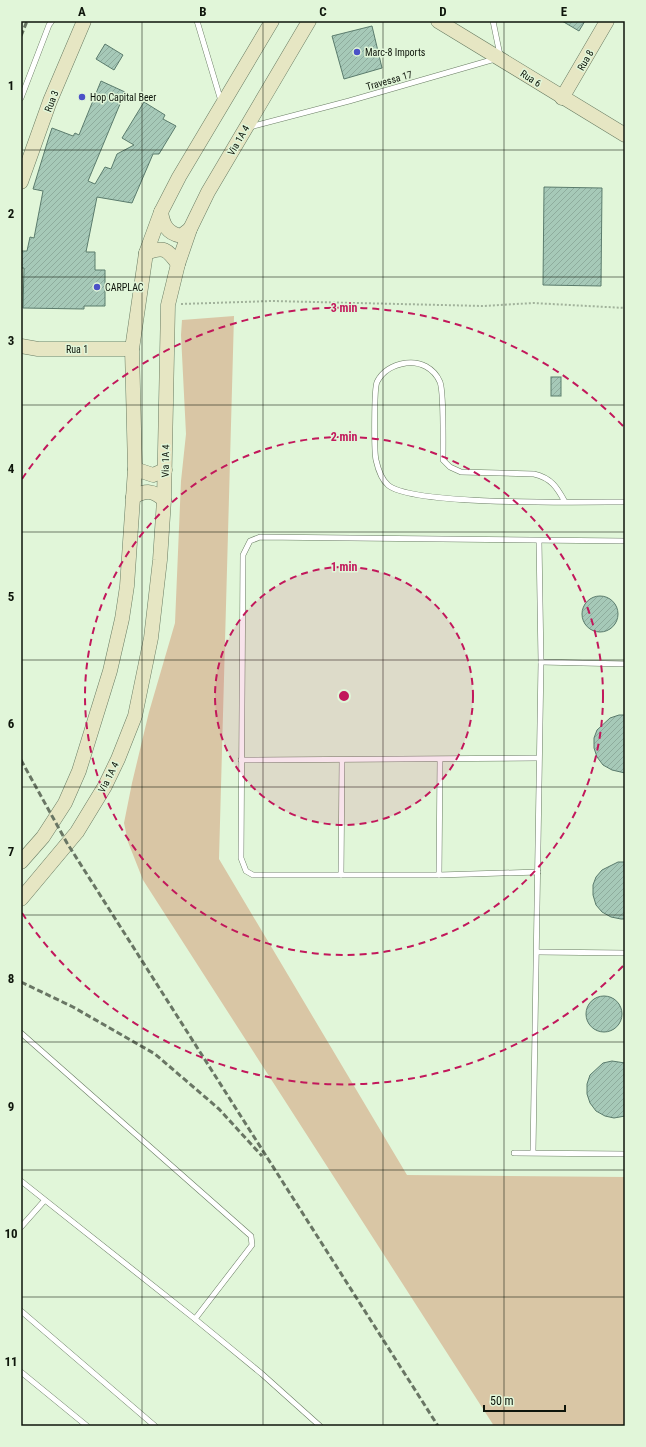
<svg xmlns="http://www.w3.org/2000/svg" width="646" height="1447" viewBox="0 0 646 1447" font-family="'Roboto Condensed',sans-serif">
	<style>
		.grass { fill: #d9c6a5 }
		.building { fill: url(#building-hatch); stroke: #5b7c6d }
		.lines { fill: none; stroke-linecap: round; stroke-linejoin: round }
		.lane-casing { stroke: #697c63; stroke-width: 6 }
		.secondary-casing { stroke: #697c63; stroke-width: 15 }
		.path { stroke: #a1b29b; stroke-width: 2; stroke-dasharray: 2 2; stroke-linecap: butt }
		.lane { stroke: #fff; stroke-width: 5 }
		.secondary { stroke: #e6e6c3; stroke-width: 14 }
		.rail { stroke: #697664; stroke-width: 3; stroke-dasharray: 6 3; stroke-linecap: butt }
		.grid { fill: none; stroke: #0e150b; stroke-width: 1; stroke-opacity: 0.55 }
		.ring { fill: none; stroke: #c2185b; stroke-width: 2; stroke-dasharray: 7 5 }
		.poi-dot { fill: #4b51c7; stroke: #e1f6d9; stroke-width: 1.5 }
		.labels { text-anchor: middle; stroke-width: 3; stroke-linejoin: round; paint-order: stroke }
		.poi-label { font-size: 10px; fill: #0e150b; stroke: #e1f6d9; text-anchor: start }
		.street-label { font-size: 10px; fill: #0e150b; stroke: #e1f6d9 }
		.centre { fill: #c2185b; stroke: #e1f6d9; stroke-width: 2 }
		.ring-label { font-size: 12px; text-anchor: middle; font-weight: bold; fill: #c2185b; stroke: #e1f6d9; stroke-width: 3; stroke-linejoin: round; paint-order: stroke }
		.neatline { fill: none; stroke: #0e150b; stroke-width: 1.5 }
		.grid-label { font-size: 13px; text-anchor: middle; font-weight: bold; fill: #0e150b }
	</style>
	<defs>
		<pattern id="building-hatch" width="6" height="6" patternUnits="userSpaceOnUse"><rect width="6" height="6" fill="#a6c9b8"/><path d="M-1 1l2-2M0 6l6-6M5 7l2-2" fill="none" stroke="#8eac9d"/></pattern>
	</defs>
	<rect width="100%" height="100%" fill="#e1f6d9"/>
	<polygon class="grass" points="234,316 219,859 407,1175 625,1177 625,1426 494,1426 143,880 128,842 124,823 132,783 149,712 175,623 181,481 186,434 181,335 182,320"/>
	<g class="building">
		<polygon points="562,21 585,21 579,31"/>
		<polygon points="372,26 382,68 344,79 332,36"/>
		<polygon points="105,44 123,55 114,70 96,59"/>
		<polygon points="101,81 125,92 88,181 95,184 105,167 111,169 117,154 134,145 122,138 144,102 165,115 163,119 176,126 159,154 153,154 132,203 97,197 86,252 95,252 95,270 105,270 105,306 84,306 84,309 23,308 24,268 21,268 21,251 27,251 30,237 34,238 43,191 33,189 48,140 52,128 73,136 75,133 79,135"/>
		<polygon points="544,187 602,188 601,286 543,285"/>
		<rect x="551" y="377" width="10" height="19"/>
		<circle cx="600" cy="614" r="18"/>
		<polygon points="619,715 625,715 625,773 612,770 603,765 597,757 594,748 594,738 597,730 610,718"/>
		<polygon points="618,862 625,862 625,919 621,919 611,917 602,912 596,905 593,895 593,885 596,877 602,870"/>
		<circle cx="604" cy="1014" r="18"/>
		<polygon points="612,1061 625,1063 625,1116 614,1118 605,1116 596,1111 590,1103 587,1094 587,1084 590,1075 603,1063"/>
	</g>
	<g class="lines">
		<defs>
			<g id="lane">
				<polyline points="197,21 221,101"/>
				<polyline points="493,21 500,55"/>
				<polyline points="21,98 49,25 52,21"/>
				<polyline points="250,127 349,101 495,59"/>
				<path d="M565,502C557,487 551,478 534,474L461,472L450,467L443,460C443,445 444,392 440,382C434,368 420,361 406,363C393,365 383,370 377,382C374,388 374,452 376,460C378,469 381,479 388,485C412,506 585,502 625,502"/>
				<polyline points="541,662 625,664"/>
				<polyline points="241,760 538,758"/>
				<polyline points="538,872 439,875 253,875 246,871 241,858 243,555 250,541 260,537 625,541"/>
				<polyline points="341,875 342,760"/>
				<polyline points="439,875 440,760"/>
				<polyline points="538,952 625,953"/>
				<polyline points="21,1033 251,1236 252,1245 195,1319 262,1374 320,1426"/>
				<polyline points="533,1152 541,662 539,541"/>
				<polyline points="514,1153 625,1154"/>
				<polyline points="21,1181 195,1319"/>
				<polyline points="21,1227 44,1201"/>
				<polyline points="21,1311 155,1426"/>
				<polyline points="21,1372 87,1426"/>
			</g>
			<g id="secondary">
				<polyline points="438,21 625,135"/>
				<polyline points="562,98 607,21"/>
				<polyline points="21,182 50,101 84,21"/>
				<path d="M161,212C163,225 167,233 181,236L190,229"/>
				<path d="M146,253C164,246 167,249 178,264"/>
				<polyline points="21,346 38,349 132,349"/>
				<polyline points="135,469 153,475 165,470"/>
				<path d="M133,497C146,490 153,490 164,500"/>
				<polyline points="21,862 43,837 65,803 79,771 110,671 122,619 127,586 135,469 132,349 146,253 161,212 179,177 272,21"/>
				<polyline points="21,899 77,832 105,786 118,759 135,716 151,638 160,560 164,500 168,305 178,264 190,229 208,192 309,21"/>
			</g>
		</defs>
		<use href="#lane" class="lane-casing"/>
		<use href="#secondary" class="secondary-casing"/>
		<polyline class="path" points="181,304 272,301 484,306 533,303 625,308"/>
		<use href="#lane" class="lane"/>
		<use href="#secondary" class="secondary"/>
		<g class="rail">
			<polyline points="21,36 27,21"/>
			<polyline points="21,760 67,843 438,1426"/>
			<polyline points="21,982 73,1007 155,1054 219,1109 262,1156"/>
		</g>
	</g>
	<path class="grid" d="M142,21V1426M263,21V1426M383,21V1426M504,21V1426M21,150H625M21,277H625M21,405H625M21,532H625M21,660H625M21,787H625M21,915H625M21,1042H625M21,1170H625M21,1297H625"/>
	<circle cx="344" cy="696" r="129" fill="#c2185b" fill-opacity=".12"/>
	<g class="ring">
		<circle cx="344" cy="696" r="129"/>
		<circle cx="344" cy="696" r="259"/>
		<path d="M623 966A388 388 0 0 1 22 913M22 479A388 388 0 0 1 623 426"/>
	</g>
	<g class="poi-dot">
		<circle cx="357" cy="52" r="4"/>
		<circle cx="82" cy="97" r="4"/>
		<circle cx="97" cy="287" r="4"/>
	</g>
	<g class="labels">
		<g class="poi-label">
			<text x="365" y="56">Marc-8 Imports</text>
			<text x="90" y="101">Hop Capital Beer</text>
			<text x="105" y="291">CARPLAC</text>
		</g>
		<g class="street-label">
			<text transform="translate(585 60) rotate(-60)" y="4">Rua 8</text>
			<text transform="translate(531 78) rotate(33)" y="4">Rua 6</text>
			<text transform="translate(389 80) rotate(-16)" y="4">Travessa 17</text>
			<text transform="translate(51 101) rotate(-69)" y="4">Rua 3</text>
			<text transform="translate(238 140) rotate(-60)" y="4">Via 1A 4</text>
			<text x="77" y="353">Rua 1</text>
			<text transform="translate(165 461) rotate(-89)" y="4">Via 1A 4</text>
			<text transform="translate(108 777) rotate(-63)" y="4">Via 1A 4</text>
		</g>
	</g>
	<circle cx="344" cy="696" r="6" class="centre"/>
	<g class="ring-label">
		<text x="344" y="312">3 min</text>
		<text x="344" y="441">2 min</text>
		<text x="344" y="571">1 min</text>
	</g>
	<rect width="646" height="1447" fill="none" stroke="#e1f6d9" stroke-width="44"/>
	<path d="M484 1405v6h81v-6" fill="none" stroke="#0e150b" stroke-width="2"/>
	<text x="490" y="1405" font-size="12" fill="#0e150b" stroke="#e1f6d9" stroke-width="3" paint-order="stroke">50 m</text>
	<rect x="22" y="22" width="602" height="1403" class="neatline"/>
	<g class="grid-label">
		<text x="82" y="16">A</text>
		<text x="203" y="16">B</text>
		<text x="323" y="16">C</text>
		<text x="443" y="16">D</text>
		<text x="564" y="16">E</text>
		<text x="11" y="90">1</text>
		<text x="11" y="218">2</text>
		<text x="11" y="345">3</text>
		<text x="11" y="473">4</text>
		<text x="11" y="601">5</text>
		<text x="11" y="728">6</text>
		<text x="11" y="856">7</text>
		<text x="11" y="983">8</text>
		<text x="11" y="1111">9</text>
		<text x="11" y="1238">10</text>
		<text x="11" y="1366">11</text>
	</g>
</svg>
